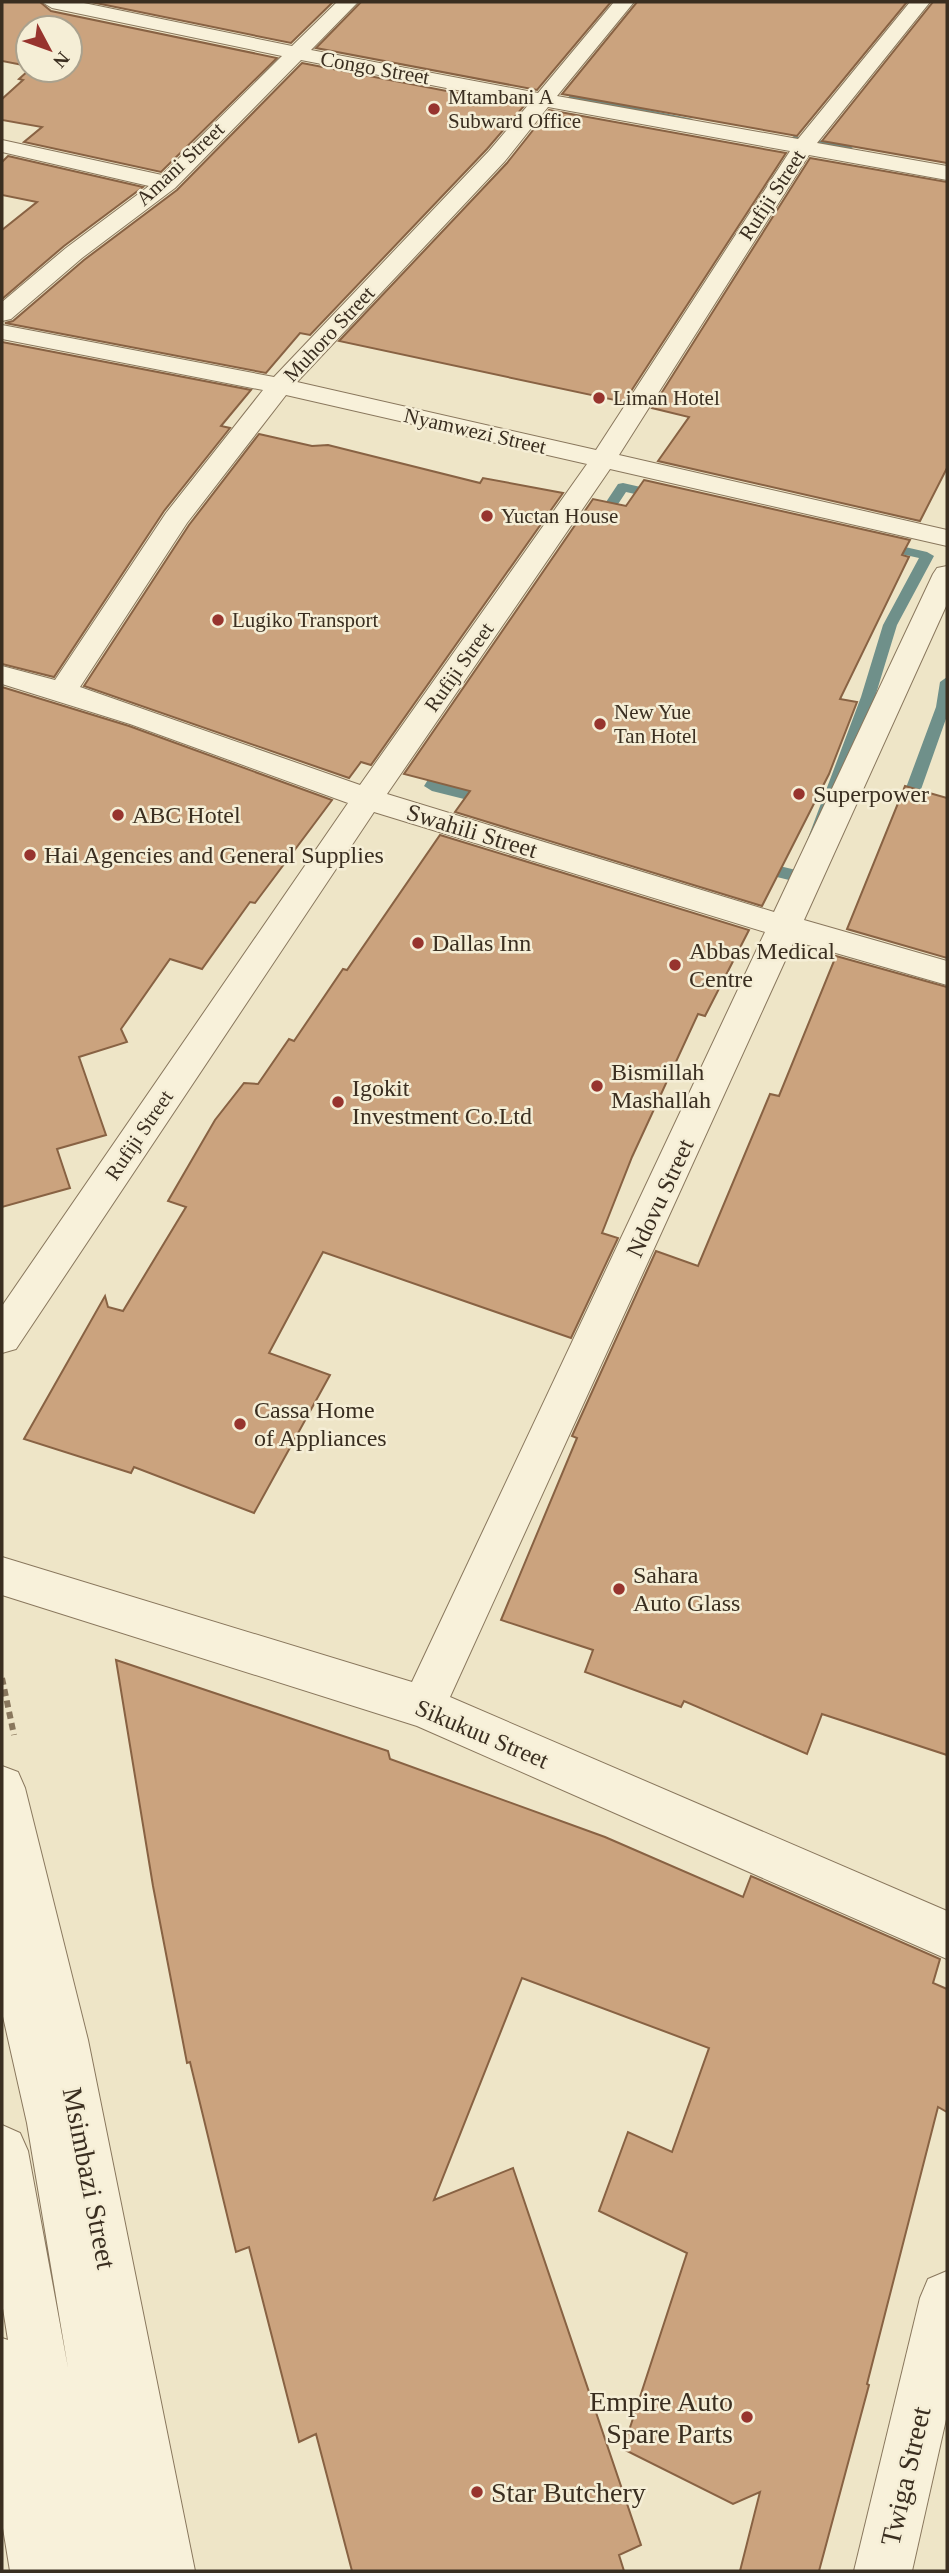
<svg xmlns="http://www.w3.org/2000/svg" width="949" height="2573" viewBox="0 0 949 2573" font-family="Georgia,serif">
	<style>
		.lines { fill: none; stroke-linecap: round; stroke-linejoin: round }
		.stream { fill: #6f908a; fill-rule: evenodd }
		.building { fill: #cba37e; stroke: #886243; stroke-width: 2 }
		.minor-casing { stroke: #89775d; stroke-width: 2 }
		.path { stroke: #89775d; stroke-width: 6; stroke-dasharray: 7 4.5; stroke-linecap: butt }
		.minor { fill: #f8f1da; fill-rule: evenodd }
		.poi-dot { fill: #97342e; stroke: #f5eed6; stroke-width: 2.5 }
		.labels { text-anchor: middle; stroke-width: 5; stroke-linejoin: round; paint-order: stroke }
		.far-street-label { font-size: 21px; fill: #3a2e20; stroke: #f5eed6 }
		.far-poi-label { font-size: 21px; fill: #3a2e20; stroke: #f5eed6; text-anchor: start }
		.poi-label { font-size: 24px; fill: #3a2e20; stroke: #f5eed6; text-anchor: start }
		.street-label { font-size: 24px; fill: #3a2e20; stroke: #f5eed6 }
		.near-street-label { font-size: 28px; fill: #3a2e20; stroke: #f5eed6 }
		.near-poi-label { font-size: 28px; fill: #3a2e20; stroke: #f5eed6; text-anchor: end }
	</style>
	<rect width="100%" height="100%" fill="#eee5c7"/>
	<g class="lines">
		<g class="stream">
			<polygon points="589,74 594,77 580,96 693,119 688,122 569,100 568,98 585,75"/>
			<polygon points="794,136 848,145 853,148 848,151 790,141 789,139"/>
			<path d="M623,483L927,552L934,556L897,625L875,697L807,881L801,883L432,791L424,786L531,615L618,484ZM626,492L919,558L883,625L861,697L796,870L442,783L545,615Z"/>
			<polygon points="947,677 947,716 913,812 911,816 899,816 897,812 936,707 940,682"/>
		</g>
	</g>
	<g class="building">
		<polygon points="2,2 40,2 51,11 277,58 161,172 24,142 42,127 2,120 2,99 23,80 19,79 29,70 70,70 70,28 28,28 28,66 2,61"/>
		<polygon points="91,2 333,2 291,43"/>
		<polygon points="361,2 611,2 537,90 316,48"/>
		<polygon points="637,2 907,2 797,136 562,94"/>
		<polygon points="933,2 947,2 947,163 822,141"/>
		<polygon points="302,63 524,106 487,149 310,335 300,333 266,373 5,323 13,321 84,260 177,190"/>
		<polygon points="549,110 786,153 624,402 339,341 507,163"/>
		<polygon points="8,156 143,187 64,246 2,299 2,230 37,202 2,195 2,162"/>
		<polygon points="810,158 947,182 947,468 920,521 658,461 689,417 652,408"/>
		<polygon points="2,342 251,390 221,426 230,428 164,511 54,677 2,664"/>
		<polygon points="259,434 312,446 328,445 480,483 483,478 563,493 371,765 361,762 349,778 84,686 189,525"/>
		<polygon points="644,480 910,540 902,555 909,557 840,699 857,702 829,774 762,906 455,812 470,791 404,774 593,499 626,506"/>
		<polygon points="2,687 129,726 332,800 255,903 250,902 202,969 170,959 121,1029 127,1042 79,1057 106,1135 57,1149 70,1188 2,1207"/>
		<polygon points="905,786 947,798 947,958 847,929"/>
		<polygon points="440,835 749,930 705,1016 698,1014 632,1157 602,1233 618,1238 571,1338 323,1252 269,1353 330,1375 254,1513 134,1467 131,1473 24,1439 105,1296 108,1307 123,1311 186,1207 168,1201 215,1120 244,1083 258,1084 289,1039 294,1041 343,969 347,970"/>
		<polygon points="836,956 947,987 947,1755 822,1714 807,1754 684,1701 681,1707 585,1672 593,1650 501,1620 577,1438 572,1436 656,1251 698,1266 770,1094 779,1096"/>
		<polygon points="116,1660 388,1751 390,1759 605,1837 743,1897 751,1876 940,1959 933,1983 947,1989 947,2112 938,2107 867,2384 869,2385 819,2571 740,2571 760,2492 733,2504 623,2449 687,2253 599,2211 628,2132 672,2152 709,2048 522,1978 434,2200 513,2168 641,2545 619,2555 624,2571 352,2571 316,2434 299,2442 249,2247 236,2252 190,2062 187,2063 153,1886"/>
	</g>
	<g class="lines">
		<defs>
			<g id="minor">
				<path d="M42,2H79L292,46L337,2H358L311,50L538,93L614,2H634L557,96L798,139L910,2H930L817,143L947,166V180L809,155L619,455L947,530V546L610,469L387,794L774,912L933,574L937,568L947,566V604L804,920L947,961V985L794,941L450,1697L947,1911V1959L417,1726L2,1595V1557L412,1682L765,932L374,812L16,1349L2,1353V1306L348,803L130,724L2,684V666L55,680L166,513L263,390L2,339V325L274,377L489,151L529,104L301,60L175,188L82,258L11,319L2,321V302L66,248L149,186L2,152V140L162,175L282,56L52,8ZM548,107L790,151L596,450L297,382L505,161ZM286,395L587,464L360,785L80,687L187,523Z"/>
				<polygon points="2,1766 18,1772 25,1788 88,2040 195,2571 10,2571 2,2522 2,2338 8,2340 2,2302 2,2125 20,2133 28,2151 68,2368 27,2123 2,2012"/>
				<polygon points="947,2271 947,2415 912,2571 854,2571 920,2298 928,2279"/>
			</g>
		</defs>
		<use href="#minor" class="minor-casing"/>
		<polyline class="path" points="2,1678 14,1735"/>
		<use href="#minor" class="minor"/>
	</g>
	<g class="poi-dot">
		<circle cx="434" cy="109" r="7"/>
		<circle cx="599" cy="398" r="7"/>
		<circle cx="487" cy="516" r="7"/>
		<circle cx="218" cy="620" r="7"/>
		<circle cx="600" cy="724" r="7"/>
		<circle cx="799" cy="794" r="7"/>
		<circle cx="118" cy="815" r="7"/>
		<circle cx="30" cy="855" r="7"/>
		<circle cx="418" cy="943" r="7"/>
		<circle cx="675" cy="965" r="7"/>
		<circle cx="597" cy="1086" r="7"/>
		<circle cx="338" cy="1102" r="7"/>
		<circle cx="240" cy="1424" r="7"/>
		<circle cx="619" cy="1589" r="7"/>
		<circle cx="747" cy="2417" r="7"/>
		<circle cx="477" cy="2492" r="7"/>
	</g>
	<g class="labels">
		<g class="far-street-label">
			<text transform="translate(375 68) rotate(10)" y="7">Congo Street</text>
			<text transform="translate(180 164) rotate(-43)" y="7">Amani Street</text>
			<text transform="translate(772 195) rotate(-57)" y="7">Rufiji Street</text>
			<text transform="translate(329 334) rotate(-47)" y="7">Muhoro Street</text>
			<text transform="translate(475 431) rotate(13)" y="7">Nyamwezi Street</text>
			<text transform="translate(459 667) rotate(-55)" y="7">Rufiji Street</text>
			<text transform="translate(139 1135) rotate(-56)" y="7">Rufiji Street</text>
		</g>
		<g class="far-poi-label">
			<text x="448" y="104">Mtambani A<tspan x="448" dy="24">Subward Office</tspan></text>
			<text x="613" y="405">Liman Hotel</text>
			<text x="501" y="523">Yuctan House</text>
			<text x="232" y="627">Lugiko Transport</text>
			<text x="614" y="719">New Yue<tspan x="614" dy="24">Tan Hotel</tspan></text>
		</g>
		<g class="poi-label">
			<text x="813" y="802">Superpower</text>
			<text x="132" y="823">ABC Hotel</text>
			<text x="44" y="863">Hai Agencies and General Supplies</text>
			<text x="432" y="951">Dallas Inn</text>
			<text x="689" y="959">Abbas Medical<tspan x="689" dy="28">Centre</tspan></text>
			<text x="611" y="1080">Bismillah<tspan x="611" dy="28">Mashallah</tspan></text>
			<text x="352" y="1096">Igokit<tspan x="352" dy="28">Investment Co.Ltd</tspan></text>
			<text x="254" y="1418">Cassa Home<tspan x="254" dy="28">of Appliances</tspan></text>
			<text x="633" y="1583">Sahara<tspan x="633" dy="28">Auto Glass</tspan></text>
		</g>
		<g class="street-label">
			<text transform="translate(472 831) rotate(17)" y="8">Swahili Street</text>
			<text transform="translate(660 1198) rotate(-65)" y="8">Ndovu Street</text>
			<text transform="translate(482 1734) rotate(23)" y="8">Sikukuu Street</text>
		</g>
		<g class="near-street-label">
			<text transform="translate(90 2178) rotate(79)" y="10">Msimbazi Street</text>
			<text transform="translate(905 2476) rotate(-77)" y="10">Twiga Street</text>
		</g>
		<g class="near-poi-label">
			<text x="733" y="2411">Empire Auto<tspan x="733" dy="32">Spare Parts</tspan></text>
			<text x="491" y="2502" text-anchor="start">Star Butchery</text>
		</g>
	</g>
	<rect width="949" height="2573" fill="none" stroke="#3a2e20" stroke-width="7"/>
	<g transform="translate(49 49) rotate(131)"><circle r="33" fill="#f5eed6" stroke="#aaa18d" stroke-width="2"/>
	<path d="M0-5L12 26L0 18L-12 26Z" fill="#97342e"/>
	<text y="-10" font-size="19" font-weight="bold" text-anchor="middle" fill="#3a2e20">N</text>
	</g>
</svg>
